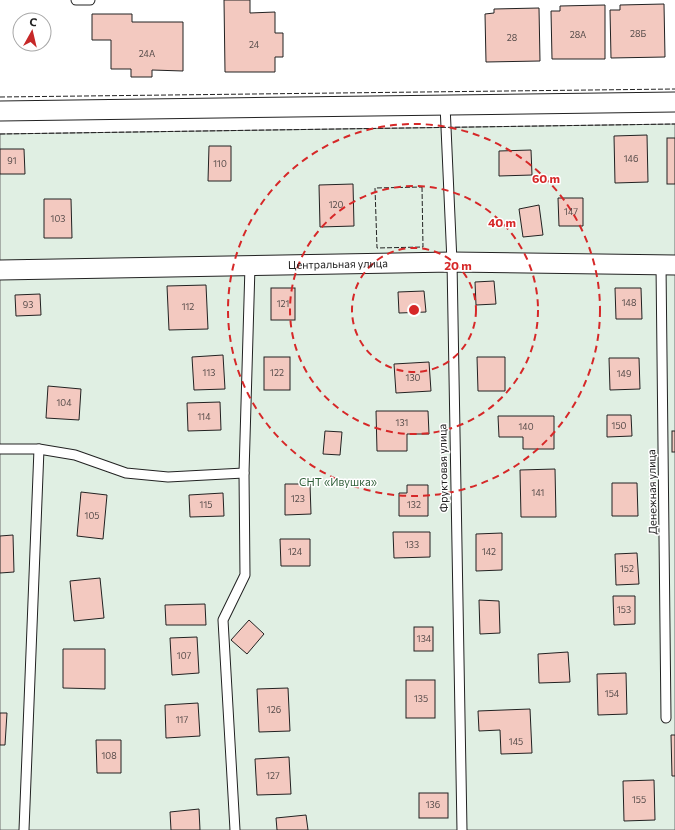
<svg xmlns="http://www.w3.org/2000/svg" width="675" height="830" viewBox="0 0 675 830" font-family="Commissioner,sans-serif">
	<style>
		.green { fill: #e0efe3; stroke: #6f6f6f }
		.building { fill: #f3c9c0; stroke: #222 }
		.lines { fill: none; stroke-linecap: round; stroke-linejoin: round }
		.service-casing { stroke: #222; stroke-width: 11 }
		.minor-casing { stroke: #222; stroke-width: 21 }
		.service { stroke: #fff; stroke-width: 9 }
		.minor { stroke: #fff; stroke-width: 19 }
		.fence { stroke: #222; stroke-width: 1; stroke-dasharray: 5 2; stroke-linecap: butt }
		.ring { fill: none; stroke: #d62828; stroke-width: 2; stroke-dasharray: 7 5 }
		.labels { text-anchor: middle; stroke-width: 3; stroke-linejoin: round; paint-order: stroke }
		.number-label { font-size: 9px; fill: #564c4a }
		.street-label { font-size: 11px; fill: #222; stroke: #fff }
		.park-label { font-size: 11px; fill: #2f5e38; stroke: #fff }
		.centre { fill: #d62828; stroke: #fff; stroke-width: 2 }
		.ring-label { font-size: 12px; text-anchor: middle; font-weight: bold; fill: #d62828; stroke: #fff; stroke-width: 3; stroke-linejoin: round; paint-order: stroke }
	</style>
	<rect width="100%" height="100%" fill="#fff"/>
	<polygon class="green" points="675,124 675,830 0,830 0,134"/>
	<g class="building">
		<polygon points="224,0 250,0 250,13 275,12 275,33 283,33 283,57 275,57 275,72 225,72"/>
		<polygon points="664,4 665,57 611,58 610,10 620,10 620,5"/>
		<polygon points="605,5 605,59 552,59 551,11 560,11 560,6"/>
		<polygon points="539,8 540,61 486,62 485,14 494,13 494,9"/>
		<polygon points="92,14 132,14 132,22 183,22 183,71 152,70 152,77 131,77 131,69 111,69 111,40 92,40"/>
		<polygon points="647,135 648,182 615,183 614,136"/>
		<rect x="667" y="138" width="8" height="46"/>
		<polygon points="209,146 231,146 231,181 208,181"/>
		<polygon points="0,149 24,149 25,174 0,174"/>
		<polygon points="531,150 532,175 499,176 499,151"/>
		<polygon points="353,184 354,226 320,227 319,185"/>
		<polygon points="558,198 583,198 583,226 559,226"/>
		<polygon points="44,199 71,199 72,238 44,238"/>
		<polygon points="539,205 543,235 523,237 519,209"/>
		<polygon points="494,281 496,304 476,305 475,282"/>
		<polygon points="206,285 208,329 169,330 167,286"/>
		<rect x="271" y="288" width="24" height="32"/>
		<polygon points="615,288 641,288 642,319 616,319"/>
		<polygon points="424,291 426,312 399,313 398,292"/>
		<polygon points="40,294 41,315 16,316 15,295"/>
		<polygon points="223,355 225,389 194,390 192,357"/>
		<rect x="264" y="357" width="26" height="33"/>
		<polygon points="477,357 505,357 505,391 478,391"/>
		<polygon points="609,358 639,358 640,389 610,390"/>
		<polygon points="429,362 431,391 396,393 394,364"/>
		<polygon points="48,386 81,389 79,420 46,418"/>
		<polygon points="220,402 221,430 188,431 187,403"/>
		<polygon points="376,411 428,411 429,434 407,434 407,451 377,451"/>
		<polygon points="607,415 631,415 632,436 607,437"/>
		<polygon points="498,416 554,416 554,449 523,449 523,437 499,437"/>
		<polygon points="325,431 342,432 340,455 323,454"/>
		<rect x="672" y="431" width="3" height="21"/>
		<polygon points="555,469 556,517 521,517 520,470"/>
		<polygon points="612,483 637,483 638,516 612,516"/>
		<polygon points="285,484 310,484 311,514 285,515"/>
		<polygon points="407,485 428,485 428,516 399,516 399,493 407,493"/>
		<polygon points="81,492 107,495 103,539 77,536"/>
		<polygon points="223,493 224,516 190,517 189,495"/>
		<polygon points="393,532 430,532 430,557 394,558"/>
		<polygon points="502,533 502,570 476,571 476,534"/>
		<polygon points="13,535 14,572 0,573 0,536"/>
		<polygon points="280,539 310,539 310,566 281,566"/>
		<polygon points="637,553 639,584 616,585 615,554"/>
		<polygon points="100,578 104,618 74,621 70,581"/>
		<polygon points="613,596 635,596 635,624 614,625"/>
		<polygon points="479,600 499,601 500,633 480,634"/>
		<polygon points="205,604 206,625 166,625 165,605"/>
		<polygon points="249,620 264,634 247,654 231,640"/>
		<rect x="414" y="627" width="19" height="24"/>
		<polygon points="197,637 199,673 172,675 170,638"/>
		<polygon points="63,649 105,649 105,689 63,688"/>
		<polygon points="568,652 570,682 539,683 538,654"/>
		<polygon points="626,673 627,714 598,715 597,674"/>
		<rect x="406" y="680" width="29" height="38"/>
		<polygon points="288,688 290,731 259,732 257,689"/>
		<polygon points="198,703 200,736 166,738 165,705"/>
		<polygon points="530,709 532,753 501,754 500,730 479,731 478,711"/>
		<polygon points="0,713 7,713 5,745 0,745"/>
		<polygon points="671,735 675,735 675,776 672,776"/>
		<polygon points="96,740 121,740 121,773 97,773"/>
		<polygon points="289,757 291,794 257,795 255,759"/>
		<polygon points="654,780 655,820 624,821 623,781"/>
		<rect x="419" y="793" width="29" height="25"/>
		<polygon points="199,809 200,830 171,830 170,812"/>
		<polygon points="306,815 308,830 277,830 276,818"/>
	</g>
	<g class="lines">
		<defs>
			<g id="service">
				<polyline points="76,0 90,0"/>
				<polyline points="445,105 452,262 462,830"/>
				<polyline points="661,265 666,718"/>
				<polyline points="0,449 39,449 75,455 126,473 168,477 244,473"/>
				<polyline points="24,830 39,449"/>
				<polyline points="235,830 223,620 245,575 244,473 250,266"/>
			</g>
			<g id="minor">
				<polyline points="0,111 675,102"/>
				<path id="s1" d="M0,270L452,262L675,265"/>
			</g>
		</defs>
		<use href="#service" class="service-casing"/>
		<use href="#minor" class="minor-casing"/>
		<use href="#service" class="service"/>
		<use href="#minor" class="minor"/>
		<g class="fence">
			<polyline points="0,97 675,89"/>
			<polyline points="0,134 675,124"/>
			<polygon points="422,187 423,247 377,248 375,188"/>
		</g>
	</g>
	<g class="ring">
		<circle cx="414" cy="310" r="62"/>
		<circle cx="414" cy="310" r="124"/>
		<circle cx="414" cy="310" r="186"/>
	</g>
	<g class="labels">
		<g class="number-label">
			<text x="638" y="37">28Б</text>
			<text x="578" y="38">28А</text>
			<text x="512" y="41">28</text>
			<text x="254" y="48">24</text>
			<text x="147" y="57">24А</text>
			<text x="631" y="162">146</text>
			<text x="12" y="164">91</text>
			<text x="220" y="167">110</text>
			<text x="336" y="208">120</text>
			<text x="571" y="215">147</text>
			<text x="58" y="222">103</text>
			<text x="629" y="306">148</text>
			<text x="283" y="307">121</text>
			<text x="28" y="308">93</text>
			<text x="188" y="310">112</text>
			<text x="209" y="376">113</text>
			<text x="277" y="376">122</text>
			<text x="624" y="377">149</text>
			<text x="413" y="381">130</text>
			<text x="64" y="406">104</text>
			<text x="204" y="420">114</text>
			<text x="402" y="426">131</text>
			<text x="619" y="429">150</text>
			<text x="526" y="430">140</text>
			<text x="538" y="496">141</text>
			<text x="298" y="502">123</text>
			<text x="206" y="508">115</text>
			<text x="414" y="508">132</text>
			<text x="92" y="519">105</text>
			<text x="412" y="548">133</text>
			<text x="295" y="555">124</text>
			<text x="489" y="555">142</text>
			<text x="627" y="572">152</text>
			<text x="624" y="613">153</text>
			<text x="424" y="642">134</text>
			<text x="184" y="659">107</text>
			<text x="612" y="697">154</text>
			<text x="421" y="702">135</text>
			<text x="274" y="713">126</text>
			<text x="182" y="723">117</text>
			<text x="516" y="745">145</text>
			<text x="109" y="759">108</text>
			<text x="273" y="779">127</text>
			<text x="639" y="803">155</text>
			<text x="433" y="808">136</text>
		</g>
		<g class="street-label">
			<text dy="4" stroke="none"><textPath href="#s1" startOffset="338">Центральная улица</textPath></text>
			<text transform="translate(443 468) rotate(-91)" y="4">Фруктовая улица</text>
			<text transform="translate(652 492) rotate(-91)" y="4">Денежная улица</text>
		</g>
		<g class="park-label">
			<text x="338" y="486">СНТ «Ивушка»</text>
		</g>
	</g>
	<circle cx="414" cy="310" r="6" class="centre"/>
	<g class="ring-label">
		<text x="546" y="183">60 m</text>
		<text x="502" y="227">40 m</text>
		<text x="458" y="270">20 m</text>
	</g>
	<g transform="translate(32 32) rotate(8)"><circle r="19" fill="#ffffff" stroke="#a7a7a7"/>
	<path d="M0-3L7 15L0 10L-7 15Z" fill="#c62828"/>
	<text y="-6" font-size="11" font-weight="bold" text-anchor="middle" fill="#222222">С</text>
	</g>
</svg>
